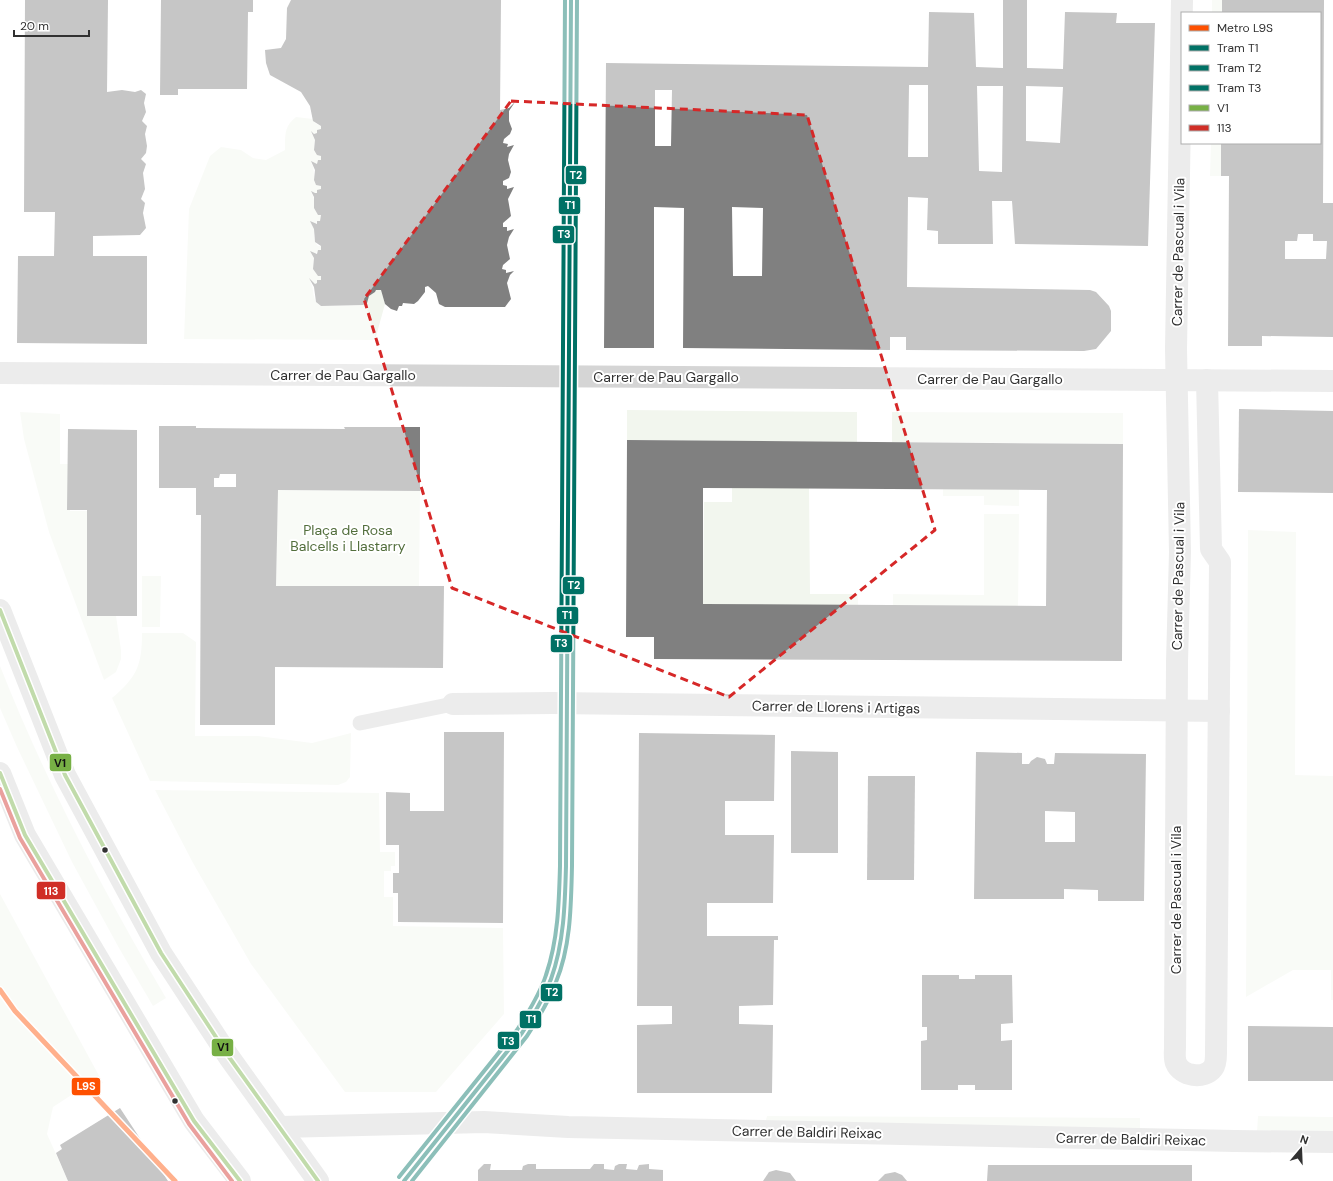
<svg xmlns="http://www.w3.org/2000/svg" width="1333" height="1181" viewBox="0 0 1333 1181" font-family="'DM Sans',sans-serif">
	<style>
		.green { fill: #f2f6ee }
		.building { fill: #808080; fill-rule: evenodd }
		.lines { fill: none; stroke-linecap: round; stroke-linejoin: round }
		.service { stroke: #d5d5d5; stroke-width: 15 }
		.pedestrian { stroke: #d5d5d5; stroke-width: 22 }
		.minor { stroke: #d5d5d5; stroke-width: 22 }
		.tertiary { stroke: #d5d5d5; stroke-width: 22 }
		.bus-1-casing { stroke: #fff; stroke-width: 7 }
		.bus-2-casing { stroke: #fff; stroke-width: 7 }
		.bus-1 { stroke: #77b045; stroke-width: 4 }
		.bus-2 { stroke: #d02e26; stroke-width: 4 }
		.tram-1-casing { stroke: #fff; stroke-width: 7 }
		.tram-2-casing { stroke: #fff; stroke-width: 7 }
		.tram-3-casing { stroke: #fff; stroke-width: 7 }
		.tram-1 { stroke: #007165; stroke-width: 4 }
		.tram-2 { stroke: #007165; stroke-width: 4 }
		.tram-3 { stroke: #007165; stroke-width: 4 }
		.metro-1-casing { stroke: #fff; stroke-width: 8 }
		.metro-1 { stroke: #fe5000; stroke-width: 5 }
		.marked { fill: none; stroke: #d62828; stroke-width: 3; stroke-dasharray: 8 5; stroke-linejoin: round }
		.bus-dot { fill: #313131; stroke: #fff; stroke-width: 1.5 }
		.labels { text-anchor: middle; stroke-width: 4; stroke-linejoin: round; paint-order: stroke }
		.street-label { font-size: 14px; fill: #313131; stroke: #fff }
		.park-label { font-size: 14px; fill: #536f3d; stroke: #fff }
		.line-badge { stroke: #fff; stroke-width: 1.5 }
		.badge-label { font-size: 11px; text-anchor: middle; font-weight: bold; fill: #fff }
		.pale-badge-label { font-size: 11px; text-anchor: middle; font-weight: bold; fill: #111 }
	</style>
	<rect width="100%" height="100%" fill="#fff"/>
	<g class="green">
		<rect x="1212" y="0" width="10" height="13"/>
		<path d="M296,117L313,119L315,123L321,126V129L317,130V133L314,134L311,132L315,140L314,150L321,156V160L318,161L317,164L311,162C316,170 312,177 316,185L321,186V189L317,193L311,192C316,200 313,207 318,215H321L320,221H317C315,230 311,237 318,246H321V250L314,254L313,269L318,276H321V280H318L317,283L315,284L310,281C315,289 311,301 321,306L363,305L366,303L369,296L375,292L376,290H381L385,304L375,340L184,339L189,209L210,156L221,147L241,150L253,158L266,160L285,150C285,136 284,126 296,117Z"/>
		<polygon points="1211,143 1221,143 1221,176 1210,176"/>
		<polygon points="627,410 857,412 857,442 627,440"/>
		<polygon points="20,412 60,414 60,464 70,464 70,511 94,511 114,602 121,650 121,659 116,672 104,680 49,532 24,439"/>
		<polygon points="892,412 1123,413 1123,444 892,442"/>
		<polygon points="732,486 809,487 810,594 858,594 858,609 703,610 704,502 732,502"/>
		<polygon points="943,488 1019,489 1019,506 984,505 984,496 943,496"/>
		<polygon points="278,490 420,491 419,586 276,586"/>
		<polygon points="984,514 1019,514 1018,611 893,610 893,594 984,595"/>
		<polygon points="1248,530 1296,532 1295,775 1333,776 1333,1000 1331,1000 1331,970 1293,970 1246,997"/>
		<polygon points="142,576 161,576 160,627 142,627"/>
		<path d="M142,633H183L196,642L195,736H258L312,743L351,733L350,777L346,782L338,785L150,781L112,698C137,677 142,665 142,633Z"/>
		<path d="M0,666C46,782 103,891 166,998L153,1006L119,948L72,862L17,747L0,708Z"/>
		<polygon points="155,790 379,793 380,852 395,852 395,866 391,866 391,871 384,871 384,897 393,897 393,926 503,928 504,1014 436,1092 345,1092 251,964 193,863"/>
		<polygon points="0,894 103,1083 76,1092 53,1107 47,1134 68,1181 0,1181"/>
		<polygon points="767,1116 1140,1118 1140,1131 763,1132"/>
		<polygon points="1258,1116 1333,1117 1333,1134 1257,1132"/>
	</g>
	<g class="building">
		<polygon points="25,0 108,0 107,92 122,90 135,92 141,90 146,94 144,103 146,112 142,121 147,126 145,134 147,146 146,153 141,159 146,164 143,173 145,189 141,199 145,203 143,213 146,228 140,235 93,236 93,256 147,256 147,344 17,343 18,256 54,256 55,212 24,212"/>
		<polygon points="161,0 253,0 253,12 248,12 247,89 178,89 178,95 160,95"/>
		<polygon points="291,0 501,0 500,110 509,108 515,102 509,111 509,121 512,129 510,134 504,139 503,143 508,144 507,147 514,145 509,154 508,160 511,172 509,178 503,181 503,185 507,186 507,189 514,187 508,199 511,216 503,223 503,227 507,227 507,231 514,229 509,237 507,245 510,259 503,265 502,269 506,270 506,273 514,271 510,275 507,283 511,299 505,307 445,307 439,304 436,293 428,286 425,287 425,292 418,301 414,304 403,303 402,306 399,306 397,311 391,309 385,304 381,290 376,290 375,292 369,296 367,303 363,305 321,306 316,302 314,287 309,278 315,284 317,283 317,280 321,280 321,276 318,276 313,269 314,258 310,251 317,254 318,250 321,250 321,246 315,242 314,229 310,221 317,224 317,221 320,221 321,215 318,215 314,208 314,197 311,191 315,193 317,193 317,190 321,189 321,186 316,185 314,180 315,170 311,161 317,164 318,160 321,160 321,156 317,155 314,150 315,140 311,131 314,134 317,133 317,130 321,129 321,126 313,121 310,106 301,92 270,75 266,63 265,50 281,48 286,39 287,8"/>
		<path d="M1003,0H1027V68L1063,69L1065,12L1117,13L1116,23H1155L1148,246L1015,244L1012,201H992L993,244H938V231L927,230L928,198L908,197L907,287L1090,290L1096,292L1109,306L1111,311V331L1096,349L1084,351L906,350V337H890V350L683,348L684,208L654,207V348H604L606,63L928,67L929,12L974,13L976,67L1003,68ZM909,85H928V157H908ZM977,86H1003L1002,172L979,171ZM1026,86L1063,87L1060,143L1026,141ZM655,90H672L671,146H655ZM732,207L763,208L762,276H733Z"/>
		<path d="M1222,0H1324L1323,203H1333V337L1262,336V346H1228L1229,176H1221V143H1320V13H1222ZM1298,234H1313V241H1327L1326,259H1285V241H1297Z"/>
		<polygon points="1239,409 1333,411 1333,493 1238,492"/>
		<path d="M159,426H196V428L345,429L344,427H420V491L278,490L276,586H444L443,668L275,667V725H200L201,515H196V488H159ZM220,474H236V487H214V478H219Z"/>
		<polygon points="68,429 137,430 137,616 87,616 87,510 67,510"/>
		<path d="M627,440L1123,444L1122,661L654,659V637H626ZM703,488L1047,490L1046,606L703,604Z"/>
		<polygon points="444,732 504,732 503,923 398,922 398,893 393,893 393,873 399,873 399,845 386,845 386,792 410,793 410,811 444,811"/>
		<polygon points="639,733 775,735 774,801 725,801 725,835 774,835 773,903 707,903 707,936 778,936 778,940 774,940 773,1005 739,1006 739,1024 773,1025 772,1093 637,1093 637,1025 672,1024 672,1006 637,1006"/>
		<polygon points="791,751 838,752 838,853 791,853"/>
		<path d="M976,752L1022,753V764H1029L1031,761L1037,757L1045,759L1047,764H1054L1055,753L1146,754L1144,901H1098V890L1064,889V899H974ZM1045,811L1075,812V842H1045Z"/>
		<polygon points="868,776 915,776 914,880 867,880"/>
		<polygon points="922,975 959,975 959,979 975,979 975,975 1012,975 1013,1023 1001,1024 1001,1041 1012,1040 1012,1090 975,1090 975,1085 958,1085 958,1090 921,1090 921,1041 927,1040 927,1027 922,1027"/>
		<polygon points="1248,1026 1333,1027 1333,1081 1248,1081"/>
		<polygon points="120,1108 168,1181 68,1181 56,1153 62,1149 60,1145"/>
		<polygon points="484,1164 491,1164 490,1170 522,1170 523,1166 528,1164 536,1164 536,1169 590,1169 594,1164 604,1164 604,1169 614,1170 615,1166 619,1164 627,1164 626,1169 637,1170 639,1165 649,1164 649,1169 663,1170 663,1181 478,1181 478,1170"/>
		<polygon points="988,1165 1192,1165 1192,1181 987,1181"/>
		<polygon points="776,1170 790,1173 796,1181 763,1181 769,1172"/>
		<polygon points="895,1172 902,1175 907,1181 878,1181 885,1174"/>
	</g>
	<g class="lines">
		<polyline class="service" points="360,723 453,704"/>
		<polyline class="pedestrian" points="1235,1141 1333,1142"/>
		<g class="minor">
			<path d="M1182,0L1176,349L1180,552L1177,662L1175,1047C1175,1052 1174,1058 1176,1063C1181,1076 1204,1080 1213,1068C1216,1064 1216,1058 1216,1053L1220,562L1211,549L1207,380"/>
			<polyline points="0,373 1333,381"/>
			<polyline points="453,704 552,703 1219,711"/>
			<polyline points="281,1127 484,1122 568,1127 1235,1141"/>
		</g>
		<g class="tertiary">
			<polyline points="0,610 65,775 161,953 229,1057 318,1181"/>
			<polyline points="0,773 25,835 194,1121 240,1181"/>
		</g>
		<defs>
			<g id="bus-1">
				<polyline points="0,610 65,775 161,953 229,1057 318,1181"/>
				<polyline points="0,773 25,835 194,1121 240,1181"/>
			</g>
			<polyline id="bus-2" points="0,789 20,838 189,1124 232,1181"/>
		</defs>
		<use href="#bus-1" class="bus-1-casing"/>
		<use href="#bus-2" class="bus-2-casing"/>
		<use href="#bus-1" class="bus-1"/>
		<use href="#bus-2" class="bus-2"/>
		<defs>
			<path id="tram-1" d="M404,1181L522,1033C533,1016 544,998 551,979C564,943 565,904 566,866L571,0"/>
			<path id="tram-2" d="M412,1181L527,1036C538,1019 549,1001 556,982C571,946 571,904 572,866L577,0"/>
			<path id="tram-3" d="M399,1177L517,1030C528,1013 540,994 546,975C558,940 559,903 560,866L565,0"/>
		</defs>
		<use href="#tram-1" class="tram-1-casing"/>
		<use href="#tram-2" class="tram-2-casing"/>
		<use href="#tram-3" class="tram-3-casing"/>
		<use href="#tram-1" class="tram-1"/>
		<use href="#tram-2" class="tram-2"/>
		<use href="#tram-3" class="tram-3"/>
		<defs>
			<polyline id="metro-1" points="0,990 15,1011 175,1181"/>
		</defs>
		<use href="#metro-1" class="metro-1-casing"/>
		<use href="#metro-1" class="metro-1"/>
	</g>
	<path d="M0 0H1333V1181H0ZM511,101L807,115L935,530L729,697L452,588L364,299Z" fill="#fff" fill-opacity=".55" fill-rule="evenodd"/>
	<path class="marked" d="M511,101L807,115L935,530L729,697L452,588L364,299Z"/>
	<g class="bus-dot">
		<circle cx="105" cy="850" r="3.5"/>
		<circle cx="175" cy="1101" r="3.5"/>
	</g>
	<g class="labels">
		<g class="street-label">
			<text transform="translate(1178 252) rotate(-89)" y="5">Carrer de Pascual i Vila</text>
			<text x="343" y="380">Carrer de Pau Gargallo</text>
			<text x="666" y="382">Carrer de Pau Gargallo</text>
			<text x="990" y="384">Carrer de Pau Gargallo</text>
			<text transform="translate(1178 576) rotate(-89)" y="5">Carrer de Pascual i Vila</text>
			<text transform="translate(836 707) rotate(1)" y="5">Carrer de Llorens i Artigas</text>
			<text transform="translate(1176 900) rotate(-90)" y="5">Carrer de Pascual i Vila</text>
			<text transform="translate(807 1132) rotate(1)" y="5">Carrer de Baldiri Reixac</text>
			<text transform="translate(1131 1139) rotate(1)" y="5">Carrer de Baldiri Reixac</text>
		</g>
		<g class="park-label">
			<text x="348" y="535">Plaça de Rosa<tspan x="348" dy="16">Balcells i Llastarry</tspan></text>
		</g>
	</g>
	<g class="line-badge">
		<rect x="565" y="165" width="22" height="20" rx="4" fill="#007165"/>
		<rect x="558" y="196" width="23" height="19" rx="4" fill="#007165"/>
		<rect x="552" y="225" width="23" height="19" rx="4" fill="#007165"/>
		<rect x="562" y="576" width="23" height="19" rx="4" fill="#007165"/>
		<rect x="556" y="606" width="23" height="19" rx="4" fill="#007165"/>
		<rect x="550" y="634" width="23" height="19" rx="4" fill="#007165"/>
		<rect x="49" y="753" width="23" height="19" rx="4" fill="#77b045"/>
		<rect x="36" y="881" width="30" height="19" rx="4" fill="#d02e26"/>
		<rect x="540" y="983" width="23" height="19" rx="4" fill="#007165"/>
		<rect x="519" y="1010" width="23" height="19" rx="4" fill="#007165"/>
		<rect x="497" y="1031" width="23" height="19" rx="4" fill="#007165"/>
		<rect x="211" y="1038" width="23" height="19" rx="4" fill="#77b045"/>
		<rect x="71" y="1077" width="30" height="19" rx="4" fill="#fe5000"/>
	</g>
	<g class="badge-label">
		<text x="576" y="179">T2</text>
		<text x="570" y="209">T1</text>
		<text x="564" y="238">T3</text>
		<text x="574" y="589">T2</text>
		<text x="567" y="619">T1</text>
		<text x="561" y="647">T3</text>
		<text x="51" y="895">113</text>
		<text x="552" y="996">T2</text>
		<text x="531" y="1023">T1</text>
		<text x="508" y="1045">T3</text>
		<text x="86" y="1090">L9S</text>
	</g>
	<g class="pale-badge-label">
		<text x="60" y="767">V1</text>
		<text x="223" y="1051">V1</text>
	</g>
	<rect x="1181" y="12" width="140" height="132" fill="#ffffff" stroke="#adadad"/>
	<rect x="1189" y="25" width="20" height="6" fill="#fe5000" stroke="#adadad"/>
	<text x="1217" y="32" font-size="12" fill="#313131">Metro L9S</text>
	<rect x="1189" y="45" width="20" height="6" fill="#007165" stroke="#adadad"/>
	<text x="1217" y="52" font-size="12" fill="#313131">Tram T1</text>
	<rect x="1189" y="65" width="20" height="6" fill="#007165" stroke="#adadad"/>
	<text x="1217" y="72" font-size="12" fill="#313131">Tram T2</text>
	<rect x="1189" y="85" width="20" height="6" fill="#007165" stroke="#adadad"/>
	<text x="1217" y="92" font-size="12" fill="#313131">Tram T3</text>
	<rect x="1189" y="105" width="20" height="6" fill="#77b045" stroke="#adadad"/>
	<text x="1217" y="112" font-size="12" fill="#313131">V1</text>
	<rect x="1189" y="125" width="20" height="6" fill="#d02e26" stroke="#adadad"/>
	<text x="1217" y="132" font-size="12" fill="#313131">113</text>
	<g transform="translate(1301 1149) rotate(19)" stroke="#ffffff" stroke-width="3" paint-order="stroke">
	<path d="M0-3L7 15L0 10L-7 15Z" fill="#313131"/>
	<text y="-6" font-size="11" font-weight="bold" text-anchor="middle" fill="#313131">N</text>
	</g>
	<path d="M14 30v6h75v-6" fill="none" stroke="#313131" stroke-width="2"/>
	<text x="20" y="30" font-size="12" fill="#313131" stroke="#ffffff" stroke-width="3" paint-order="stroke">20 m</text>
</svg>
